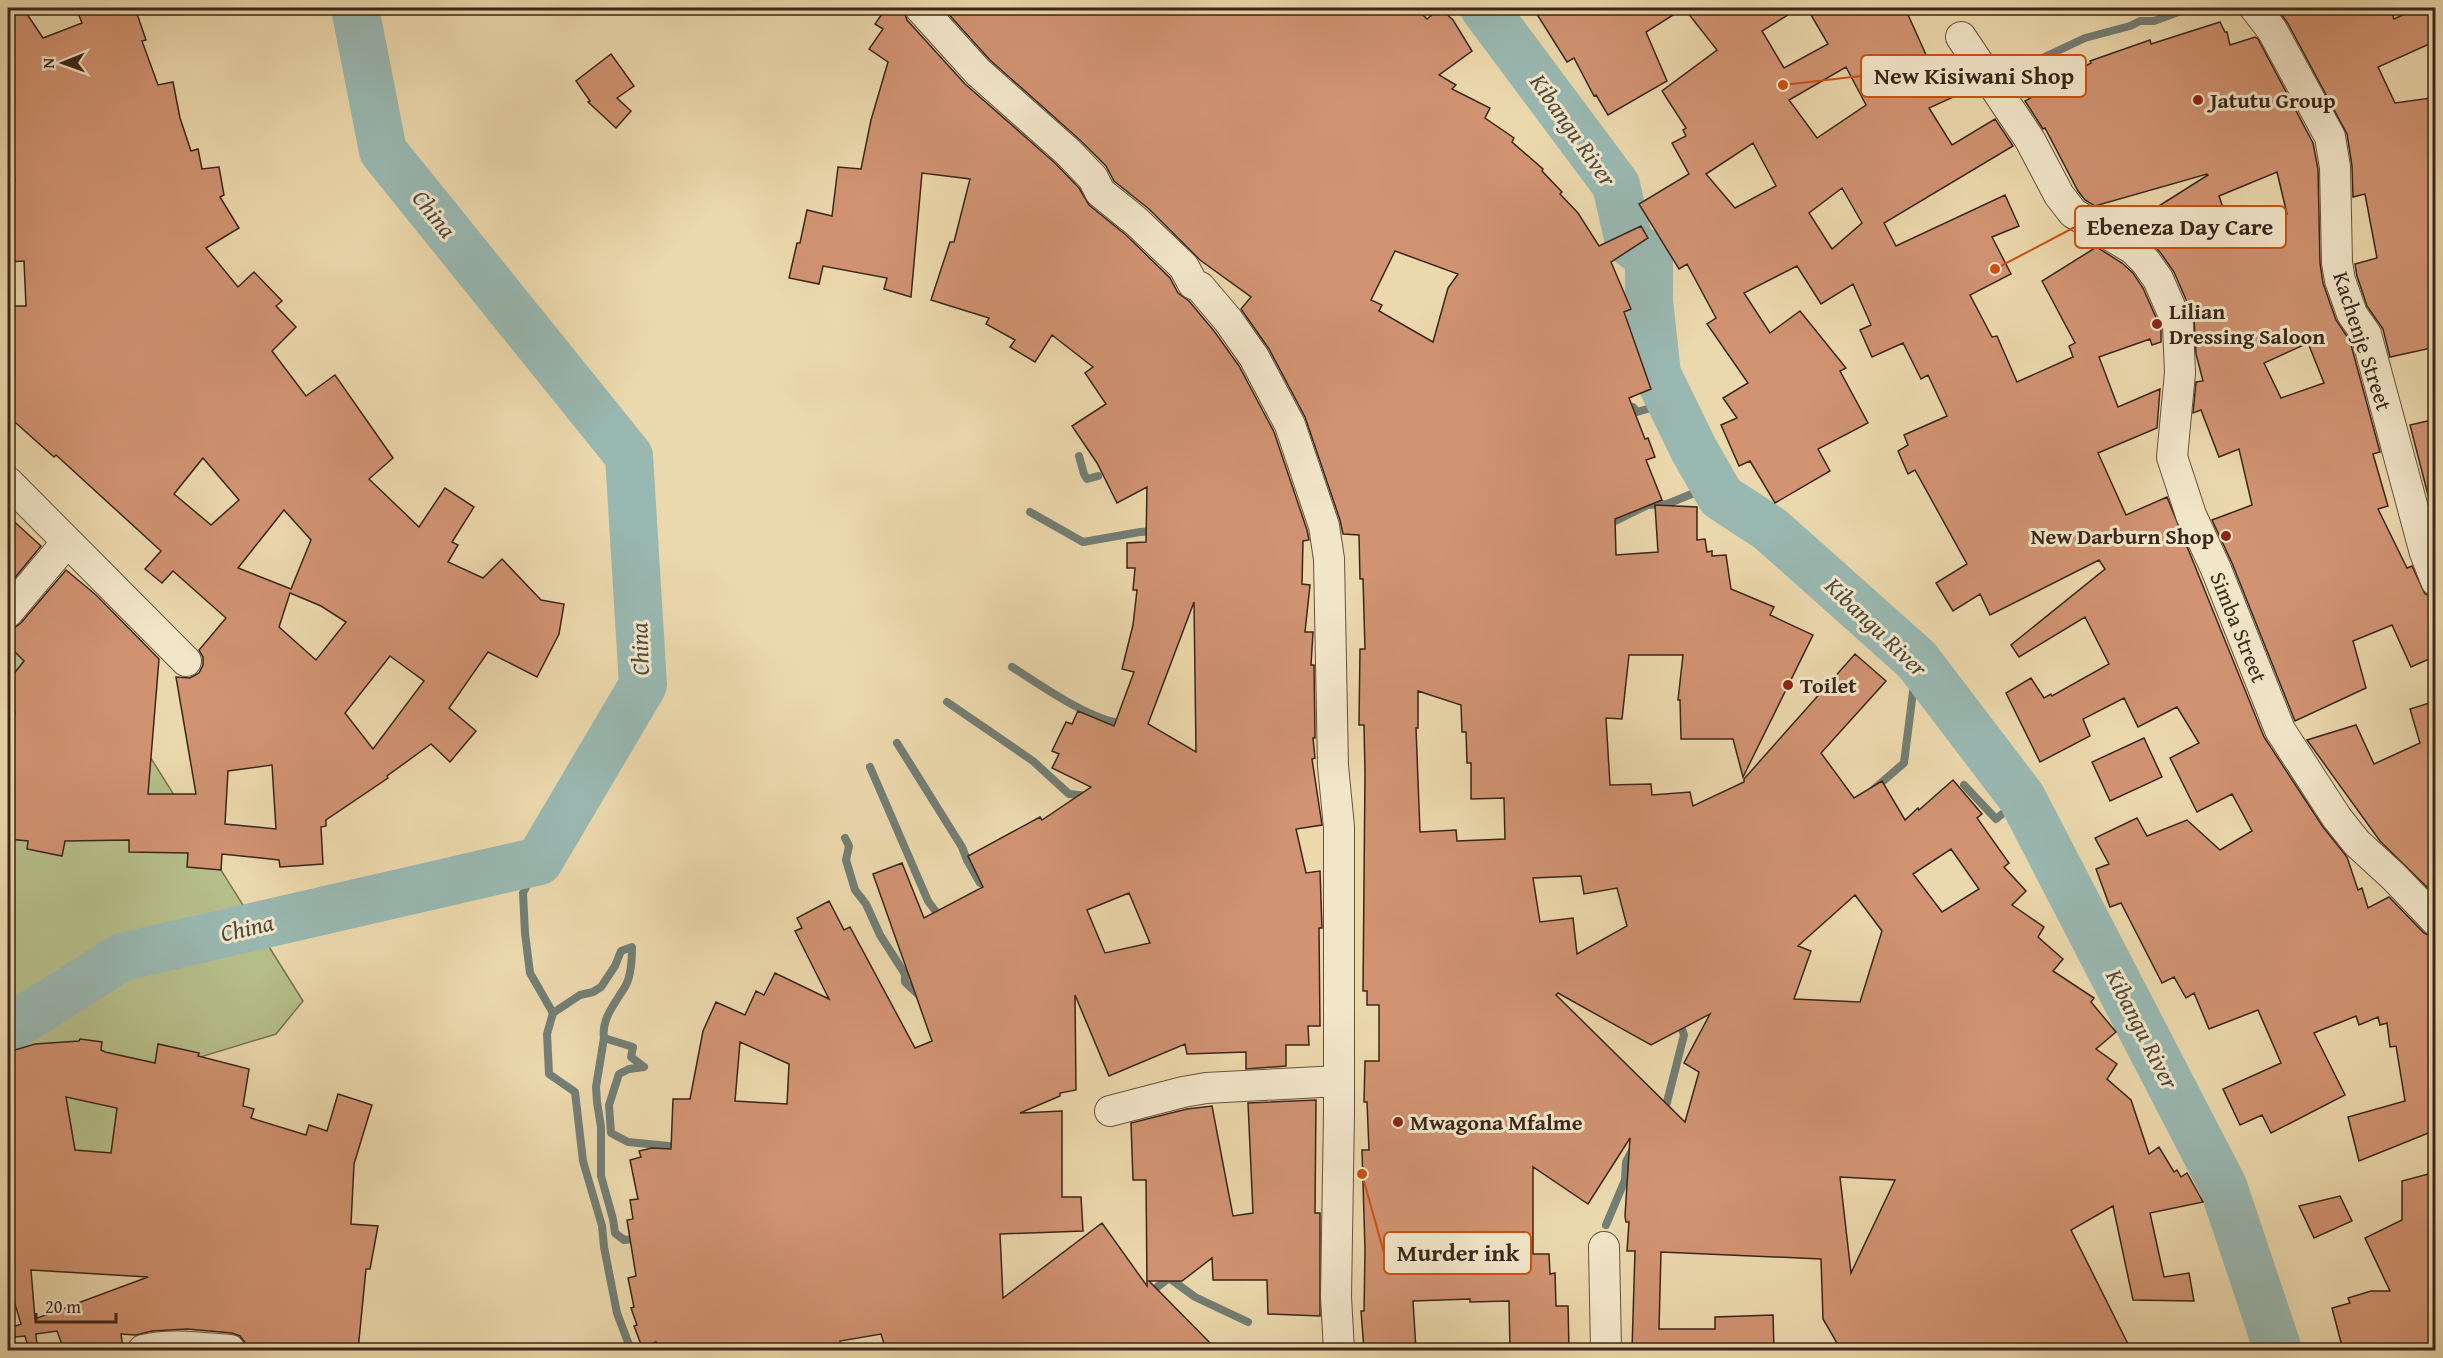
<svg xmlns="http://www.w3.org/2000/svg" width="2443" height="1358" viewBox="0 0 2443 1358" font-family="'Gentium Book Plus',serif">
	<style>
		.green { fill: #b6bf8a; stroke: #787252; stroke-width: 1.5 }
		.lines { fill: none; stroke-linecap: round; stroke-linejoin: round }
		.stream { stroke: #737e74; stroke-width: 8 }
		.river { stroke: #99b8b1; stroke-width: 48 }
		.building { fill: #d19372; stroke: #3b2619; stroke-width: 1.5; fill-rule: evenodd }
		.minor-casing { stroke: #67523e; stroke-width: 32 }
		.minor { stroke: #f2e6c9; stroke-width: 30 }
		.poi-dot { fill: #8f2418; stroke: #f2e6c9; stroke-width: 2 }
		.labels { text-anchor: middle; stroke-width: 6; stroke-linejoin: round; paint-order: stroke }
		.poi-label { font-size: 22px; font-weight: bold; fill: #3b2619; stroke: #f2e6c9; text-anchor: start }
		.street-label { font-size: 22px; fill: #3b2619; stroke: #f2e6c9 }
		.water-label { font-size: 24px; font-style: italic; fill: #524a3f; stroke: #f2e6c9 }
		.leader { fill: none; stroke: #ce510e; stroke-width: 2 }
		.callout-dot { fill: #ce510e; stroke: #f2e6c9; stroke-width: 2 }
		.callout { fill: #f2e6c9; stroke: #ce510e; stroke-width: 2 }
		.callout-label { font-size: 24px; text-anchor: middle; font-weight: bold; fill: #3b2619 }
	</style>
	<rect width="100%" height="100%" fill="#ebd8ac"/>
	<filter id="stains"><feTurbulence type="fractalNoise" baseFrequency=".00333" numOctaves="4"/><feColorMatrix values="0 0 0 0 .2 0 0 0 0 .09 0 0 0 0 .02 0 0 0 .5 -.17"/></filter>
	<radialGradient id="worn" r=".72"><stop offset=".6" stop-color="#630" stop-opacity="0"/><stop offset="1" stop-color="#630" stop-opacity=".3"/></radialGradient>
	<polygon class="green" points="8,530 303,1001 276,1034 184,1062 140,1228 8,1259"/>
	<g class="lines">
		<g class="stream">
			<polyline points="2013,75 2017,70 2085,38 2130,26 2140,21 2154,21 2189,8"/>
			<polyline points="1622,411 1633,407 1637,412 1671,402"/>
			<polyline points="1079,456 1084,474 1087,479 1098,476"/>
			<polyline points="1030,512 1083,542 1140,532 1157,531"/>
			<polyline points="1607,525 1648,505 1667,504 1714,485"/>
			<path d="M1012,667C1042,686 1089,720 1124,724"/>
			<polyline points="947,702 1033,761 1069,794 1089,796"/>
			<polyline points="897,743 962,847 967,860 980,883 990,882"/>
			<polyline points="870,767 928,901 942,920"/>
			<polyline points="1964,785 1996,819 2022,798"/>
			<polyline points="1874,789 1904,763 1917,660"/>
			<polyline points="845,838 849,846 846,860 855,890 866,904 880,935 905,974 905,982 921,997"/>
			<polyline points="539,861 523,893 525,933 530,973 553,1013 547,1034 549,1074 575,1092 583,1161 602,1226 604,1247 617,1313 631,1350"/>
			<path d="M553,1013L580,995L593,992L601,987L615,966L621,951L632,947C632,958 631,975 626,985C617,1001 601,1018 604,1038"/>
			<polyline points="1658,1110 1666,1106 1684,1035 1679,1020"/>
			<polyline points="1606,1225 1625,1180 1626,1162 1634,1147"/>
			<polyline points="641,1238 624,1240 615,1233 613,1219 601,1176 601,1127 597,1102 596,1087 604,1038 633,1047 631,1057 644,1067 629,1069 619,1074 609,1105 611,1133 628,1142 679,1147"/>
			<polyline points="1148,1294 1169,1278 1195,1297 1248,1322"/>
		</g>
		<g class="river">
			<polyline points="1484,8 1616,185 1629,242 1649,257 1649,301 1657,374 1694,450 1721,497 1770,529 1917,660 2022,798 2223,1186 2278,1350"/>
			<polyline points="8,1029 122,957 539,861 643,685 629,456 383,151 355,8"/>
		</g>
	</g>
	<g class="building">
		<path d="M8,8H23L43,38L82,23L76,8H135L146,40L142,41L158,85L173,82L180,118L191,151L198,149L202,169L219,167L224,195L220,197L239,228L206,248L238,287L254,272L282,301L276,306L296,327L272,351L306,396L335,375L393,458L369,479L419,527L445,488L474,507L452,542L458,545L448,562L483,578L502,559L541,600L564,604L559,634L537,677L488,652L449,708L476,731L450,762L431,744L387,776L388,778L326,820V826L321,827L323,864L280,867L279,860L222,854L221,870L187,867L188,853L129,852V840L65,841L62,856L27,849L28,841L8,839V745L15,712L8,706V681L24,661L8,645V629L14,628L21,623L66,570L96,595L159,659L148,794H196L176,677L190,678L199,673L203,665V657L199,650L226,618L173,571L162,583L145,569L161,551L56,455L54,457L8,416V306H26L24,261L8,262V182L15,181L8,157ZM203,458L239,500L211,525L174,494ZM284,510L311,540L291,589L238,568ZM290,593L321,606L346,622L316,660L279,627ZM390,656L424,681L373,749L345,713ZM272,765L276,829L225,824L228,771Z"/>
		<path d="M886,8H903L907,20L965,84L1056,164L1079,188L1089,205L1126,235L1170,278L1178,293L1189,301L1214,331L1239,366L1274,432L1307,530L1309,540L1303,541L1302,584L1310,585L1305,632H1313L1311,665H1314L1315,738H1313L1315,758L1312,759L1322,825L1296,829L1306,873L1320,871L1322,928H1319L1320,1026H1308L1309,1045H1286V1066L1246,1069V1052L1187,1054L1185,1044L1109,1076L1075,995L1076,1090L1060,1093V1096L1020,1113L1062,1111V1197H1081L1083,1231L1000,1234L1003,1298L1102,1223L1147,1286L1146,1180H1133L1131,1123L1187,1109L1212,1106L1233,1216L1253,1213L1248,1103L1316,1100L1315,1213H1320V1316L1268,1314L1267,1280H1213L1212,1258L1182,1281H1149L1217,1350H886L881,1334L840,1341L841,1350H660L656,1342L642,1347L634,1326L637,1325L631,1308L634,1307L628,1278L636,1276L627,1220L633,1219L630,1200L638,1199L630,1160L641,1157L639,1151L652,1148L671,1149L673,1099H690L703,1031L716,1002L745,1015L756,991L764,995L775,973L829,999L795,931L802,928L797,918L829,901L844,930L850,927L915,1048L932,1041L873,874L902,863L924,918L983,887L968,856L1040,817L1042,820L1091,787L1052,768L1059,754L1052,751L1066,722L1072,724L1078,711L1114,726L1134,672L1122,669L1133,625L1137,590H1133L1135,568H1127V543L1146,542L1147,487L1117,503L1097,463L1072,426L1106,404L1085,373L1093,367L1052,335L1035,362L1010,347L1015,340L986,324L989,318L931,300L950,242H954L970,179L922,173L911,297L884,289L887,278L823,266L819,284L789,278L797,243H800L807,210L832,216L838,167L861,169L871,120L888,62L869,49L883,29L875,24ZM1194,602L1196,752L1148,724ZM1129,893L1150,943L1105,953L1087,910ZM740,1042L789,1064L787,1104L735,1101Z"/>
		<path d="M943,8H1416L1427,19L1440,8L1453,20L1472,51L1439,75L1456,85L1452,89L1490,108L1485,118L1514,138L1512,142L1543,169L1542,171L1562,192L1560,194L1578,213L1599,246L1641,226L1648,238L1611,262L1631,309L1624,312L1651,389L1629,398L1645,439L1648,438L1655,457L1646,460L1662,500L1615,519L1616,555L1658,552L1655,505L1697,507V540L1705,539L1707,552L1712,551V556L1726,555L1731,589L1774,607L1770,615L1813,635L1743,777L1733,739H1681L1680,700H1678L1683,655H1629L1622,719L1606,718L1610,785L1651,784L1652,795L1690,792L1693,806L1744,782V779L1855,654L1886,681L1821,753L1854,798L1882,781L1905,820L1918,808L1919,810L1953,780L1982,814L1977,818L2009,863L2004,867L2026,891L2012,905L2044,927L2038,937L2063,959L2053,971L2094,998L2091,1002L2116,1032L2096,1049L2117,1064L2107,1079L2131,1100L2149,1154L2159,1147L2174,1172L2177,1170L2181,1177L2187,1173L2203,1202L2150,1213L2164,1277L2189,1273L2194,1301L2133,1300L2113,1206L2071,1230L2131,1350H1841L1823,1319L1821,1259L1661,1252L1659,1329H1715V1317L1773,1315L1774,1350H1632L1635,1251H1627L1629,1222H1626L1625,1216L1630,1138L1588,1204L1533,1167V1254H1549L1550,1274L1555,1273L1556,1306H1568L1569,1350H1510L1509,1301L1470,1302V1299L1413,1301L1416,1350H1364L1361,1311H1364L1365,1250L1362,1150H1369L1367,1102H1364L1365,1061H1379V1005H1367V991H1363L1365,773L1364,725H1359L1360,649H1365L1363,579H1360L1359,535L1343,534L1340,520L1305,417L1269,349L1241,309L1251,297L1200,260L1149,209L1114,181L1106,166L1080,140L990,60ZM1395,251L1458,274L1448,288L1433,342L1379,311L1382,305L1371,300ZM1418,691L1461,705L1462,732H1466L1467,763H1471V799L1504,798L1505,839L1457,841L1456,830L1420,832L1416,728H1418ZM1951,849L1979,889L1942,912L1913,874ZM1581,876L1584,894L1617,888L1627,926L1577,954L1573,918L1540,922L1533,878ZM1855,895L1882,931L1860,1002L1794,999L1811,951L1798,946ZM1558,993L1651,1045L1710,1014L1684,1063L1699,1072L1685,1122L1556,995ZM1840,1177L1895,1180L1851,1273Z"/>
		<path d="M1533,8H1799L1762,31L1784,68L1828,44L1807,8H1905L1936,77L1949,71L1960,94L1929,108L1952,145L1995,119L2013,146L1884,223L1896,246L2005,195L2019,226L1992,237L2011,274L1970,295L1992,337L1997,336L2017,382L2073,357L2069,346L2075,343L2042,281L2095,248V246L2122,263L2133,273L2143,288L2161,329V342L2152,345L2150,339L2099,357L2118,407L2160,389L2157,428L2098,453L2126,515L2167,497L2264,737L2323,827L2347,857L2358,890L2362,888L2368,908L2389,897L2424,933L2436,938V1130L2359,1161L2348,1117L2405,1101L2396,1046L2390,1047L2387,1023L2380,1025L2378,1017L2359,1025L2356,1016L2314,1033L2345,1095L2271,1133L2262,1115L2240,1125L2223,1089L2281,1063L2258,1010L2209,1029L2194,993L2186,998L2174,977L2162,983L2121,903L2110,907L2096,869L2109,864L2095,838L2137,818L2147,836L2187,820L2220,850L2252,831L2232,794L2197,812L2170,758L2199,743L2177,707L2138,727L2124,698L2083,719L2090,736L2040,762L2006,693L2031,678L2044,698L2051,694L2052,696L2109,664L2085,617L2019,657L2011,645L2105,569L2099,560L1990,615L1980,594L1953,611L1936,583L1967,564L1915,470L1908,474L1898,451L1908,445L1904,435L1947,416L1928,375L1921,379L1903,343L1872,357L1860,330L1871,325L1853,284L1821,304L1797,266L1744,293L1770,333L1800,311L1846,368L1840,371L1868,423L1818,449L1830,471L1775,503L1750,461L1739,466L1721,425L1737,418L1723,398L1748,383L1707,324L1716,318L1687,264L1679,269L1639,204L1689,174L1672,143L1686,136L1683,130L1686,128L1662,91L1717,50L1684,8L1646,32L1667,81L1608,115L1596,95L1594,96L1574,58L1567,62ZM1846,67L1866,105L1817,138L1789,100ZM1753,143L1776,186L1735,208L1706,174ZM1842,188L1862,223L1832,249L1809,213Z"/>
		<polygon points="2276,8 2390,8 2394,19 2418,8 2436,8 2436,41 2378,67 2395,103 2431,98 2436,125 2436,347 2390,357 2383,329 2367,306 2357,276 2355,264 2377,258 2365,194 2353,197 2352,166 2347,134 2287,22"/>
		<path d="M2220,22L2225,32H2227L2230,45L2255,37L2258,39L2313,143L2318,169L2320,263L2323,283L2336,320L2350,341L2380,452L2373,454L2388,506L2378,509L2407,568L2412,566L2425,594L2436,598V656L2411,667L2392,625L2353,641L2366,688L2295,721L2232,563L2212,520L2252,505L2239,449L2219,457L2201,410L2193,413L2196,382L2203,381L2196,354L2194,318L2174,272L2160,252L2145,237L2127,226L2208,175L2207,174L2095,206L2085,200L2078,191L2045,128L2043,129L2025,101L2091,63L2090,61L2150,40L2151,44ZM2277,172L2287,214L2232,234L2219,196ZM2308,343L2324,383L2281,398L2264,363Z"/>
		<polygon points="611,54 634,86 617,98 631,111 616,128 588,102 590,101 576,81"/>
		<polygon points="2436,419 2436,494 2428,495 2410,425"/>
		<polygon points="8,516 41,546 8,586"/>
		<polygon points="2436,701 2436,896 2380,841 2307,740 2356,725 2374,764 2420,743 2410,709"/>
		<polygon points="2144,738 2162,777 2110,801 2092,762"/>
		<path d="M80,1039L102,1042L101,1050L105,1052L155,1063L158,1044L199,1053L198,1056L249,1069L243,1106L254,1109L251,1118L306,1135L309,1125L327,1131L338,1094L372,1105L354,1164L351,1224L378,1226L370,1269H366L358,1350H315L246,1344L240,1336L232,1333L187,1329L152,1331L136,1335L121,1334L123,1348L106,1350H64L57,1331L36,1334L37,1346L28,1347L25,1336L15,1337L13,1327L21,1324L11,1291L8,1292V1237L12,1221L8,1218V1052L35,1044L79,1041ZM66,1097L117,1108L111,1153L75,1150ZM31,1270L148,1277L35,1319Z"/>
		<polygon points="2436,1172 2436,1350 2343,1350 2332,1308 2350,1303 2348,1298 2371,1291 2390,1291 2365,1238 2402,1220 2402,1181"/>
		<polygon points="2340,1196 2352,1221 2314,1238 2299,1206"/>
	</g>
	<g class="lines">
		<defs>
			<g id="minor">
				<polyline points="920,8 978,72 1068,152 1093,178 1100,192 1137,222 1184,267 1193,284 1200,287 1228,320 1254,357 1290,425 1324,526 1329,559 1333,766 1339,827 1339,1113 1336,1297 1339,1350"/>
				<polyline points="2255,8 2272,30 2330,137 2335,167 2337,263 2340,280 2352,314 2366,334 2425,553 2436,581"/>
				<polyline points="1961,37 2030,140 2059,195 2073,213 2133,249 2146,262 2158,279 2178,325 2180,373 2172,457 2191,515 2216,569 2280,730 2337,818 2357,843 2394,877 2436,921"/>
				<polyline points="8,482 186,661"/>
				<polyline points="8,612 67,542"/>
				<polyline points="1110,1111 1183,1092 1206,1088 1339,1081"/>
				<polyline points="1604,1247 1606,1350"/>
				<path d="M143,1350C170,1343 203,1348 230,1350"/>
			</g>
		</defs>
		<use href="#minor" class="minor-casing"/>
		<use href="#minor" class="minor"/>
	</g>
	<g class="poi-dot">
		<circle cx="2198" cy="100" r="6"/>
		<circle cx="2157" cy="324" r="6"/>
		<circle cx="2226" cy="536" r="6"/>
		<circle cx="1788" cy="685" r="6"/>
		<circle cx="1398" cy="1122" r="6"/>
	</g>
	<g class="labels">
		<g class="poi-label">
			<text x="2210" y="108">Jatutu Group</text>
			<text x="2169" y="319">Lilian<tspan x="2169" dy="25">Dressing Saloon</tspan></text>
			<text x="2214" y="544" text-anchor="end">New Darburn Shop</text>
			<text x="1800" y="693">Toilet</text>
			<text x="1410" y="1130">Mwagona Mfalme</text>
		</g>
		<g class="street-label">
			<text transform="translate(2363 341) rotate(72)" y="8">Kachenje Street</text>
			<text transform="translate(2239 627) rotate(68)" y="8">Simba Street</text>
		</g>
		<g class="water-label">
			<text transform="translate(1573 130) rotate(55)" y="8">Kibangu River</text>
			<text transform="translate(434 214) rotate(51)" y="8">China</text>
			<text transform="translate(1876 627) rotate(44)" y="8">Kibangu River</text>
			<text transform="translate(640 649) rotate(-92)" y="8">China</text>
			<text transform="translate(247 928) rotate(-13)" y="8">China</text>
			<text transform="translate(2142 1029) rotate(63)" y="8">Kibangu River</text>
		</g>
	</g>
	<path class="leader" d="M1783 85L1861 76M1995 269L2075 227M1362 1174L1384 1253"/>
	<g class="callout-dot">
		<circle cx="1783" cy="85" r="6"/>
		<circle cx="1995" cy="269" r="6"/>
		<circle cx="1362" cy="1174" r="6"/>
	</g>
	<g class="callout">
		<rect x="1861" y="55" width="225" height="42" rx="6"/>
		<rect x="2075" y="206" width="211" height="42" rx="6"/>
		<rect x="1384" y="1232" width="147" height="42" rx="6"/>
	</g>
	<g class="callout-label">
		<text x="1974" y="84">New Kisiwani Shop</text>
		<text x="2180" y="235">Ebeneza Day Care</text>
		<text x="1458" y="1261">Murder ink</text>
	</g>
	<rect width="2443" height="1358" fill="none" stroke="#ebd8ac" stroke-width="30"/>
	<rect x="9" y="9" width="2425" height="1340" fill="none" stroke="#3b2619" stroke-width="3"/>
	<rect x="15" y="15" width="2413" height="1328" fill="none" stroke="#3b2619" stroke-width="1.5"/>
	<g transform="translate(63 63) rotate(269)" stroke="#f2e6c9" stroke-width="4.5" paint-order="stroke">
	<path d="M0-4.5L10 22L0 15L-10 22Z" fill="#3b2619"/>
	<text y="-9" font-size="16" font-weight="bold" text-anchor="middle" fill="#3b2619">N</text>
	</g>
	<path d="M36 1313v9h80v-9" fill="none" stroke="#3b2619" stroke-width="3"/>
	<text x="45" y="1313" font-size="18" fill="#3b2619" stroke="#f2e6c9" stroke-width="4.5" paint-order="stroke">20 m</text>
	<rect width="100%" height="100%" filter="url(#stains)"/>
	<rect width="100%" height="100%" fill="url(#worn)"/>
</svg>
